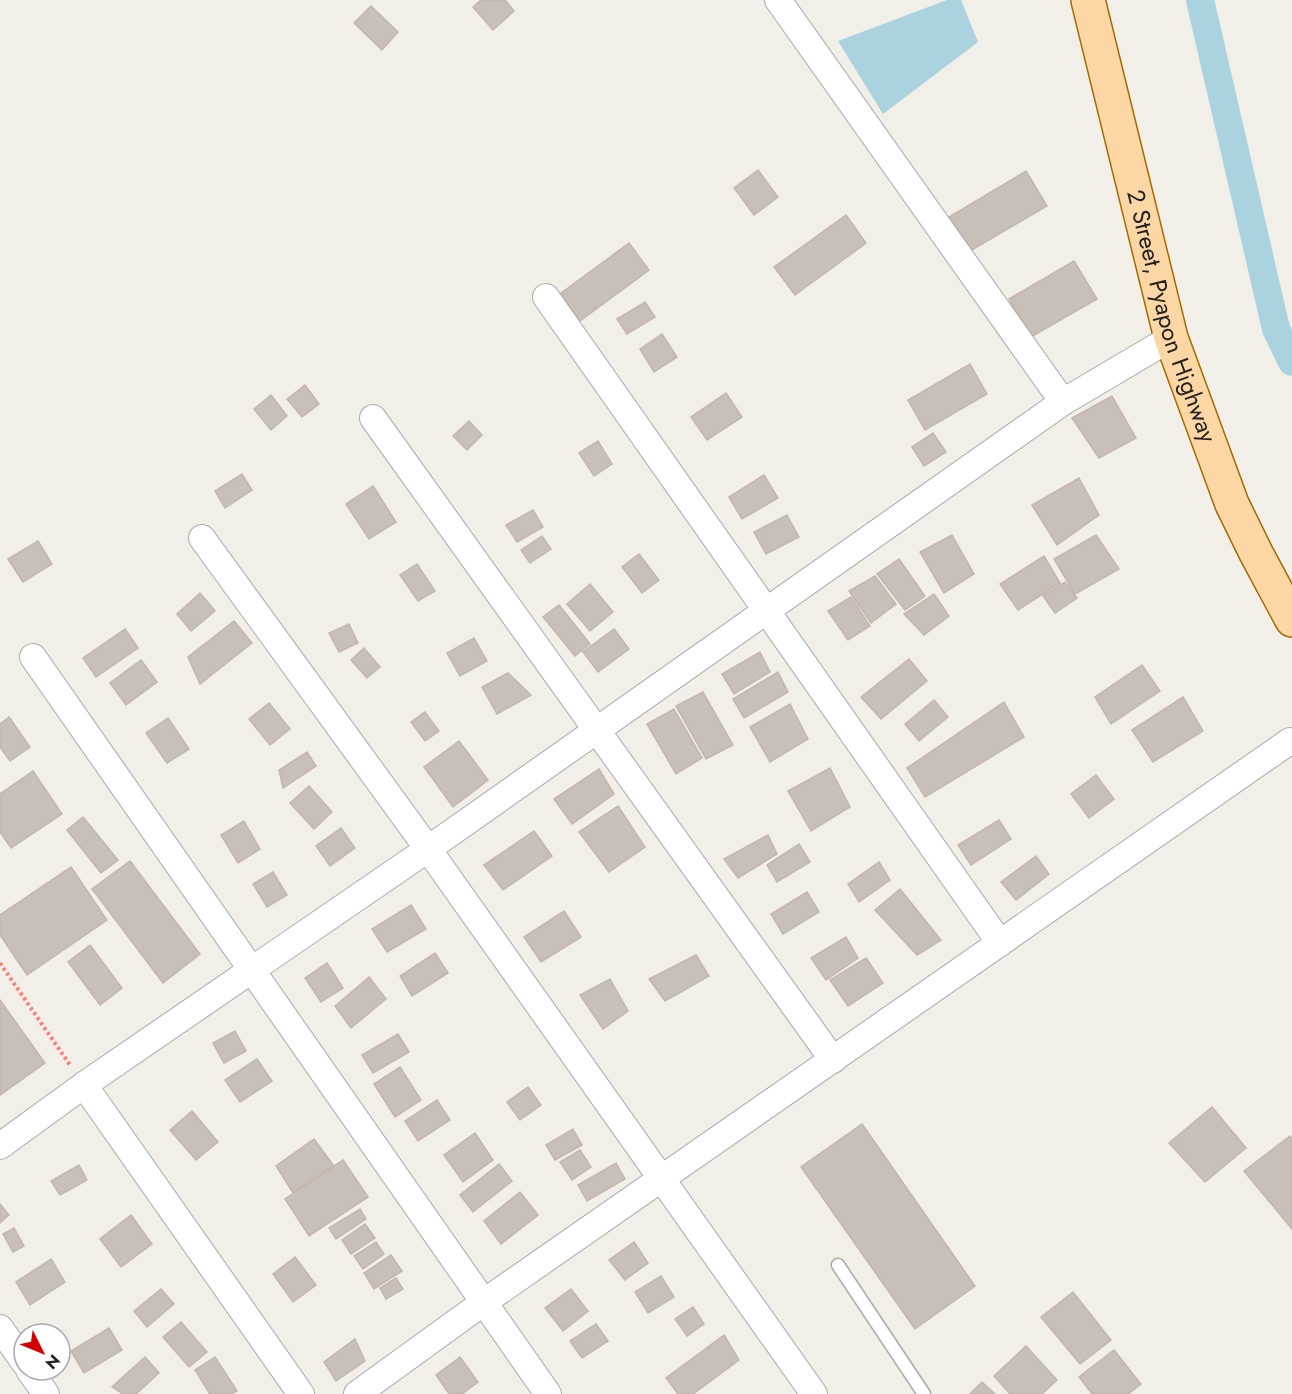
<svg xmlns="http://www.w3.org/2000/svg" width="1292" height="1394" viewBox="0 0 1292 1394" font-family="Jost,sans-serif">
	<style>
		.water { fill: #aad3df }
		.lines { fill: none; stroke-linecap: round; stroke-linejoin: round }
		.canal { stroke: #aad3df; stroke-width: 28 }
		.building { fill: #c7bfb8; stroke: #c4b6ab; stroke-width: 1.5 }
		.lane-casing { stroke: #a9a9a9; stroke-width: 15 }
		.street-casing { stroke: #a9a9a9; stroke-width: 28 }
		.primary-casing { stroke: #a06b00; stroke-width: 36 }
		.path { stroke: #fa8072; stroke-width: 4; stroke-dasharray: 3 3; stroke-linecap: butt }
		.lane { stroke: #fff; stroke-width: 12 }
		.street { stroke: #fff; stroke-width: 26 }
		.primary { stroke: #fcd6a4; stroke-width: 33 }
		.labels { text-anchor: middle; stroke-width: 5; stroke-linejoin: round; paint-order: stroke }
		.street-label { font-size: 24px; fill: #222; stroke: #fff }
	</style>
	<rect width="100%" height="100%" fill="#f2efe9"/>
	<polygon class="water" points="947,0 961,0 978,42 883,114 838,41"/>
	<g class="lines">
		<polyline class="canal" points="1200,0 1276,329 1292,362"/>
	</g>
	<g class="building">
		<polygon points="481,0 505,0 514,11 493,30 473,7"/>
		<polygon points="371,6 398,32 382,50 354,23"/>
		<polygon points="758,170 778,197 754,215 734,188"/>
		<polygon points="1026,171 1047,206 965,254 944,220"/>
		<polygon points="846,215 866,243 795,295 774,267"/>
		<polygon points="629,243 649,270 580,321 560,294"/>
		<polygon points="1074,261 1097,299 1031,337 1009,299"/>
		<polygon points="645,302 655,317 627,334 617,319"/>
		<polygon points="662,334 677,357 654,372 640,349"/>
		<polygon points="970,364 987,394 925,430 908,400"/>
		<polygon points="305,385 319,404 302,417 287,399"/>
		<polygon points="726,393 742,417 707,440 691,417"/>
		<polygon points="271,395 287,416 271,430 254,409"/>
		<polygon points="1112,396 1136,438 1099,458 1072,418"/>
		<polygon points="469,421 482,435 467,450 453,436"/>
		<polygon points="933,433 946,452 924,466 912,447"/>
		<polygon points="598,441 612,464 594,476 579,453"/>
		<polygon points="242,474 252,490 225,508 215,491"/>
		<polygon points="764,475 778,498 742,519 729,497"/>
		<polygon points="1079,478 1099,515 1057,545 1032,505"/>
		<polygon points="373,486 396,522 369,539 346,504"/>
		<polygon points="533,510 543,527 517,542 506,525"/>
		<polygon points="787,515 799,537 766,554 754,532"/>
		<polygon points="952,535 974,574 944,593 920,552"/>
		<polygon points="1096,535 1119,569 1075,594 1054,559"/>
		<polygon points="542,536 551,549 530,563 521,550"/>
		<polygon points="38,541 52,564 23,582 8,559"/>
		<polygon points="639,554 659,580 642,593 622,567"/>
		<polygon points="1044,556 1060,583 1018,610 1000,584"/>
		<polygon points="899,559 925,596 905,610 877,574"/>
		<polygon points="417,564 435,591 418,601 400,575"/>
		<polygon points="875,576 896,604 871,623 849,591"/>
		<polygon points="1065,582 1077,598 1055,613 1043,596"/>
		<polygon points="590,584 613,612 590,631 567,604"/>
		<polygon points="200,593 215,611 191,631 177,614"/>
		<polygon points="934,594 949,616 924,635 904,614"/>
		<polygon points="851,597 870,626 848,640 828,611"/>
		<polygon points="559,605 590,644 575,656 543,617"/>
		<polygon points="234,621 252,643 200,684 188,657"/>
		<polygon points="349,624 358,643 339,652 329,633"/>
		<polygon points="125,629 138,648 96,677 83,658"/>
		<polygon points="614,629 629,649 598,672 583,652"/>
		<polygon points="474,638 487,661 460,676 447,653"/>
		<polygon points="364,648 380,667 367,678 351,660"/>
		<polygon points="760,652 770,672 734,694 722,674"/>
		<polygon points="909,659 927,681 881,719 861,697"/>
		<polygon points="141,660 157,682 126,705 110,683"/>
		<polygon points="1142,665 1160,691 1111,724 1095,697"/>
		<polygon points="778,672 788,692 744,718 733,699"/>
		<polygon points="508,673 531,695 497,714 482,687"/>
		<polygon points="703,692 733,745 706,759 676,706"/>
		<polygon points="1183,697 1203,731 1153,762 1132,730"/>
		<polygon points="934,700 948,717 919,741 905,724"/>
		<polygon points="1004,702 1024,737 925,797 907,768"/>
		<polygon points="269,703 290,729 270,745 249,719"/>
		<polygon points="790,704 808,739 770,762 750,727"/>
		<polygon points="674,709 702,758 676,774 647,724"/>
		<polygon points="425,712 439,731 425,741 411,722"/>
		<polygon points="9,717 30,747 10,761 0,747 0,724"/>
		<polygon points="168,718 189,749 167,763 146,733"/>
		<polygon points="459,741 488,780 453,807 424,767"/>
		<polygon points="307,752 316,766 283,788 279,770"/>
		<polygon points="830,768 850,807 811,831 788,791"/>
		<polygon points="599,769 614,794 572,824 554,799"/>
		<polygon points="33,771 62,814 11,848 0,832 0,794"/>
		<polygon points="1096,775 1114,799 1089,818 1071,794"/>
		<polygon points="309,786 332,812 314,829 290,803"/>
		<polygon points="618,806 645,847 609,872 579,832"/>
		<polygon points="83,817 118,860 101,873 67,830"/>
		<polygon points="999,820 1011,839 971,865 958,845"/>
		<polygon points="244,821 260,849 238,863 221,835"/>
		<polygon points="341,828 355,848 330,866 316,846"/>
		<polygon points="534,831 552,856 503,890 484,865"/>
		<polygon points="768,835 777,854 738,878 724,859"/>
		<polygon points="799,844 810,862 777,882 767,865"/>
		<polygon points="1036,856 1049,874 1016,900 1001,882"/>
		<polygon points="130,861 200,954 163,983 92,889"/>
		<polygon points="879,862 890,880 859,902 848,884"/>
		<polygon points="71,867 107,920 27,975 0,935 0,915"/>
		<polygon points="273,872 287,895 267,907 253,884"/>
		<polygon points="900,889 941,940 917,955 875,910"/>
		<polygon points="807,892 819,912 783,934 771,914"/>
		<polygon points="411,905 426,929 387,952 372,929"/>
		<polygon points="564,911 581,937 541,962 524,937"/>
		<polygon points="846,937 858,958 826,980 811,958"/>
		<polygon points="90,945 122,988 100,1005 68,962"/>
		<polygon points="435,953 448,973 412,996 400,976"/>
		<polygon points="696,955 709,976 665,1001 649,979"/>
		<polygon points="866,958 883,983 848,1006 830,980"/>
		<polygon points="327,963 343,988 321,1002 305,978"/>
		<polygon points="369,977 386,999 351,1028 335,1006"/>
		<polygon points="610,979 628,1011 603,1029 580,995"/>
		<polygon points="0,1000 45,1063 0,1095"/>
		<polygon points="235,1031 246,1051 224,1063 213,1043"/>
		<polygon points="398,1034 409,1052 373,1073 362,1055"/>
		<polygon points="257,1059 272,1081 240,1102 225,1080"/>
		<polygon points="400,1067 421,1100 395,1117 374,1084"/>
		<polygon points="528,1087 541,1105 520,1120 507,1102"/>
		<polygon points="437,1100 450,1120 418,1141 405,1121"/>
		<polygon points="1212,1107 1246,1148 1205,1182 1169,1143"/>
		<polygon points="192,1111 218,1142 196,1160 170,1130"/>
		<polygon points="862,1124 975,1286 915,1329 801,1167"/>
		<polygon points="573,1129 582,1145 555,1160 546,1145"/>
		<polygon points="475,1133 493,1160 463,1182 444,1155"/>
		<polygon points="1290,1136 1292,1139 1292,1229 1244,1171"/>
		<polygon points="314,1139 334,1166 293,1193 276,1166"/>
		<polygon points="580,1150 591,1167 572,1180 560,1162"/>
		<polygon points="343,1160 368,1197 309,1236 285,1199"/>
		<polygon points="616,1163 625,1179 587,1201 578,1185"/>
		<polygon points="499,1164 512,1181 473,1212 460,1195"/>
		<polygon points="79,1165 87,1180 60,1195 51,1181"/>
		<polygon points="520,1192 538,1215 501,1244 484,1221"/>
		<polygon points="0,1204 9,1215 0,1223"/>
		<polygon points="360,1209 366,1219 336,1239 329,1228"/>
		<polygon points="131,1215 152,1244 121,1267 100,1239"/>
		<polygon points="365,1224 375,1238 351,1254 342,1240"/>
		<polygon points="14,1228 24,1246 13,1252 3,1234"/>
		<polygon points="376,1242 384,1254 363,1269 354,1256"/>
		<polygon points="634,1242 648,1263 625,1280 609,1260"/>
		<polygon points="391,1255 402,1271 374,1289 364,1273"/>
		<polygon points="295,1257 316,1285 293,1302 273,1274"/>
		<polygon points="51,1259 65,1282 30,1305 16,1282"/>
		<polygon points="661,1276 674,1297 648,1313 635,1292"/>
		<polygon points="396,1278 403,1289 386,1299 380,1288"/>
		<polygon points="161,1289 174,1304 147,1327 134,1311"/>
		<polygon points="571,1289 588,1311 563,1331 545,1308"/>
		<polygon points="1073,1292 1111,1340 1080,1364 1041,1317"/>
		<polygon points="693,1307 704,1324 687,1336 675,1319"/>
		<polygon points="181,1322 207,1352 189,1367 163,1337"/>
		<polygon points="596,1324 608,1341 582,1358 570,1341"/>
		<polygon points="109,1328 122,1350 84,1373 71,1351"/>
		<polygon points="724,1335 739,1360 693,1394 678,1394 666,1378"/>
		<polygon points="355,1339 365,1361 336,1381 324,1362"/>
		<polygon points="1026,1346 1057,1380 1042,1394 1010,1394 994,1376"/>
		<polygon points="1114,1350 1141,1384 1128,1394 1092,1394 1079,1377"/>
		<polygon points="145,1357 159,1373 136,1394 123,1394 112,1387"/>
		<polygon points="215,1357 237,1391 231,1394 210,1394 195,1370"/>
		<polygon points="460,1357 478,1382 462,1394 449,1394 436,1375"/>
		<polygon points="982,1382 995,1394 970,1394"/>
	</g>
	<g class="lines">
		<defs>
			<polyline id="lane" points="838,1265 924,1394"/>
			<g id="street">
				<polyline points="778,0 1063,402"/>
				<polyline points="546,297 1000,943"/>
				<polyline points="373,418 833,1060"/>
				<polyline points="202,538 428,849 814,1394"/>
				<polyline points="33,657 548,1394"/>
				<polyline points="84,1085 301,1394"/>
				<polyline points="0,1146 84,1085 428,849 1063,402 1171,338"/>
				<polyline points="0,1328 24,1362"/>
				<polyline points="29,1370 46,1394"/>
				<polyline points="357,1394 484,1302 1290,741"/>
			</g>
			<g id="primary">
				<path id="s1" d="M1088,0L1171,338L1232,504L1256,553L1292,620"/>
			</g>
		</defs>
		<use href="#lane" class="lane-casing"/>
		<use href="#street" class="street-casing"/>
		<use href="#primary" class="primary-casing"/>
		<polyline class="path" points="0,963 70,1065"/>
		<use href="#lane" class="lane"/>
		<use href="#street" class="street"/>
		<use href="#primary" class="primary"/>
	</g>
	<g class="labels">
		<g class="street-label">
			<text dy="8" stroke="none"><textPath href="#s1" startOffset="327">2 Street, Pyapon Highway</textPath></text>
		</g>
	</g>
	<g transform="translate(42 1352) rotate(133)"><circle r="28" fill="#ffffff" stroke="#a7a7a7" stroke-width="1.5"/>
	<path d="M0-4.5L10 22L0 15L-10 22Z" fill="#d40000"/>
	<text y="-9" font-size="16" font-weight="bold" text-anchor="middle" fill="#222222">N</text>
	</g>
</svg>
